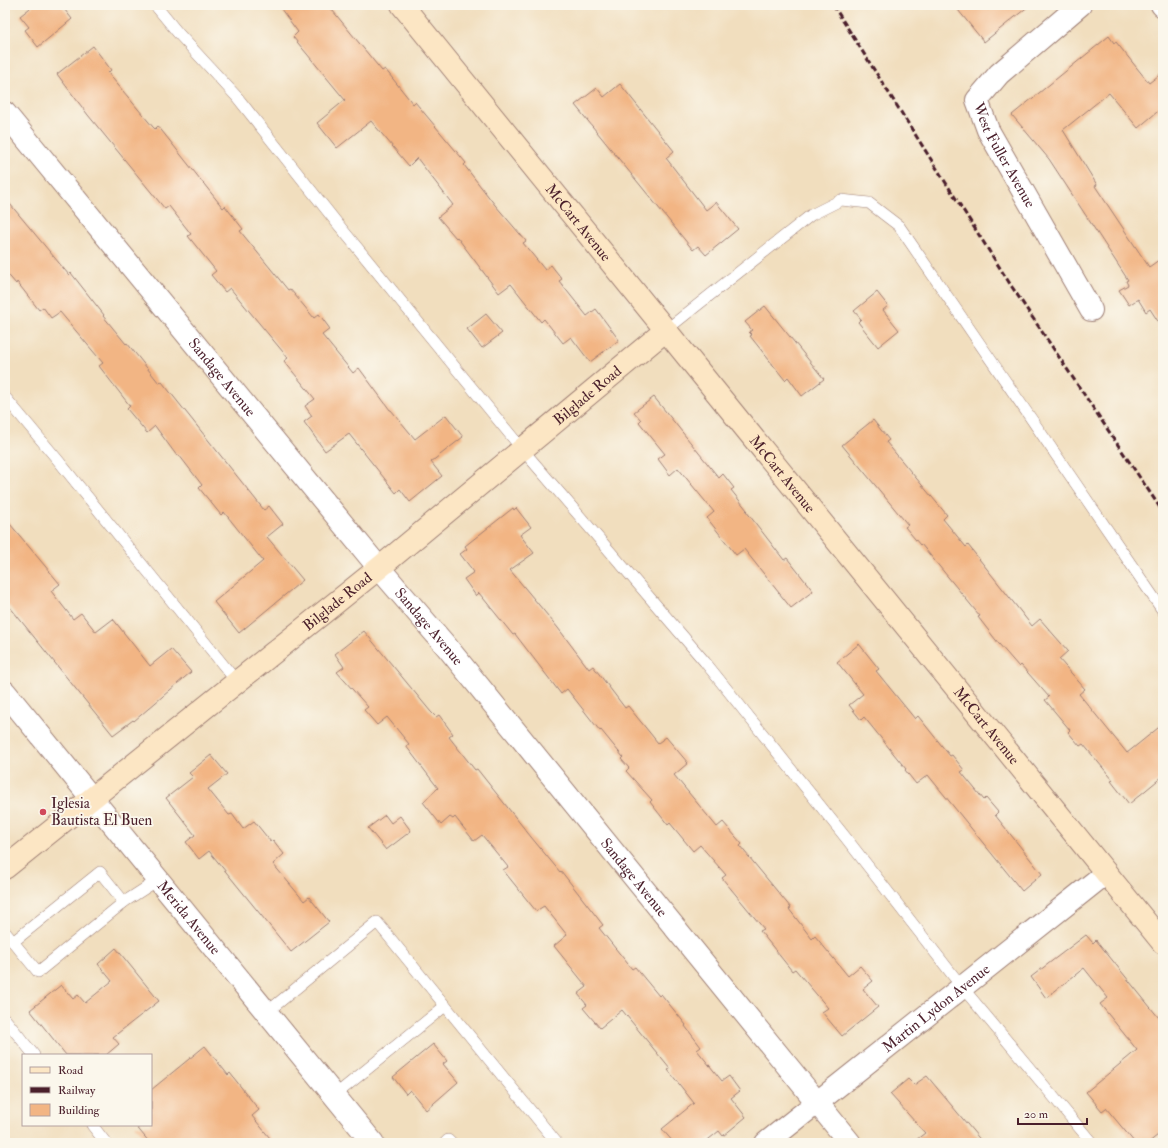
<svg xmlns="http://www.w3.org/2000/svg" width="1168" height="1148" viewBox="0 0 1168 1148" font-family="'IM FELL Double Pica',serif">
	<style>
		.building { fill: #f2b584 }
		.lines { fill: none; stroke-linecap: round; stroke-linejoin: round }
		.lane-casing { stroke: #9e7e74; stroke-width: 12 }
		.street-casing { stroke: #9e7e74; stroke-width: 24 }
		.secondary-casing { stroke: #9e7e74; stroke-width: 24 }
		.lane { stroke: #fff; stroke-width: 11 }
		.street { stroke: #fff; stroke-width: 22 }
		.secondary { stroke: #fce6c4; stroke-width: 22 }
		.rail { stroke: #4a1f2b; stroke-width: 3; stroke-dasharray: 6 3; stroke-linecap: butt }
		.poi-dot { fill: #d1495b; stroke: #fbf7ec; stroke-width: 1.5 }
		.labels { text-anchor: middle; stroke-width: 3.5; stroke-linejoin: round; paint-order: stroke }
		.street-label { font-size: 15px; fill: #4a1f2b; stroke: #fbf7ec }
		.poi-label { font-size: 15px; fill: #4a1f2b; stroke: #fbf7ec; text-anchor: start }
	</style>
	<rect width="100%" height="100%" fill="#fbf7ec"/>
	<filter id="ink" filterUnits="userSpaceOnUse"><feTurbulence type="fractalNoise" baseFrequency=".025" numOctaves="2"/><feDisplacementMap in="SourceGraphic" scale="8" xChannelSelector="R" yChannelSelector="G"/><feConvolveMatrix kernelMatrix="1 2 1 2 8 2 1 2 1" color-interpolation-filters="sRGB"/></filter>
	<filter id="wash" filterUnits="userSpaceOnUse"><feTurbulence type="fractalNoise" baseFrequency=".012" numOctaves="4" result="noise"/><feDisplacementMap in="SourceGraphic" scale="16" xChannelSelector="R" yChannelSelector="G"/><feGaussianBlur stdDeviation="0.9" result="paint"/><feColorMatrix in="noise" values="0 0 0 0 0 0 0 0 0 0 0 0 0 0 0 0 0 1.4 0 .05"/><feComposite in="paint" operator="in"/></filter>
	<g filter="url(#wash)">
		<rect width="100%" height="100%" fill="#f1debe"/>
		<g id="blocks">
			<g class="building">
				<polygon points="34,5 61,5 72,19 38,47 25,30 29,27 20,16"/>
				<polygon points="278,5 328,5 382,71 385,69 413,104 415,102 466,163 464,165 495,205 526,241 523,243 545,270 551,265 562,279 559,281 587,316 596,309 619,340 590,362 571,337 563,343 544,319 541,322 511,284 499,293 457,237 456,238 438,217 453,205 417,158 409,166 371,121 337,148 317,123 345,100 293,37 298,32"/>
				<polygon points="954,5 1030,5 984,42"/>
				<polygon points="1109,36 1114,43 1116,42 1149,83 1163,72 1163,107 1138,128 1109,93 1063,130 1097,185 1095,186 1149,267 1163,257 1163,329 1150,309 1146,312 1138,299 1129,305 1119,290 1128,285 1126,281 1128,280 1049,159 1012,115"/>
				<polygon points="93,46 111,70 108,73 153,127 155,129 158,126 223,208 225,206 243,229 240,231 288,290 290,289 314,318 319,314 330,329 322,335 353,373 359,368 390,410 391,410 415,439 446,415 463,437 431,462 442,476 410,502 400,489 396,493 349,434 325,451 304,422 312,416 305,406 315,399 284,361 288,358 230,288 225,292 211,275 216,271 188,236 191,234 169,206 165,209 88,115 57,74"/>
				<polygon points="620,84 674,151 666,158 706,210 716,202 738,229 706,255 698,246 693,250 575,105 597,88 604,97"/>
				<polygon points="5,198 69,275 71,273 104,315 103,316 126,344 127,343 159,383 162,382 264,510 269,506 283,524 267,537 303,580 239,633 214,602 263,561 224,512 221,515 199,488 202,485 179,455 177,456 155,426 147,433 127,409 130,406 99,366 103,363 60,312 51,318 43,307 39,310 17,282 16,284 5,271"/>
				<polygon points="877,292 888,306 883,310 899,330 878,347 858,322 861,319 854,311"/>
				<polygon points="765,306 824,379 802,396 788,377 785,380 750,336 752,335 749,332 752,330 745,322"/>
				<polygon points="486,314 502,333 482,348 467,329"/>
				<polygon points="654,397 719,478 723,474 734,488 731,490 747,510 746,511 784,560 787,558 813,591 791,608 744,549 736,555 707,518 714,512 678,468 670,475 658,459 665,454 639,422 641,420 634,412"/>
				<polygon points="873,420 889,440 886,442 947,515 943,519 966,547 968,545 1032,626 1040,619 1068,651 1059,659 1085,689 1079,694 1127,753 1163,724 1163,776 1129,804 1111,781 1113,780 1083,744 1080,746 1068,732 1070,730 1045,700 1049,697 1021,665 1019,667 999,644 978,617 980,616 921,544 920,545 905,527 908,525 842,445"/>
				<polygon points="513,508 514,510 516,508 531,527 520,535 534,553 510,570 558,628 589,669 593,666 625,708 628,706 658,743 666,737 688,763 674,775 717,827 723,822 742,844 740,846 791,908 789,909 812,939 815,936 848,976 860,966 873,981 863,989 878,1007 842,1036 822,1012 828,1008 795,969 792,971 760,931 764,929 722,878 726,875 700,845 693,851 670,823 668,825 650,802 652,800 626,771 629,768 621,759 623,757 601,730 600,731 567,689 561,694 515,634 513,635 479,593 476,596 464,579 474,572 460,554 467,549 465,546"/>
				<polygon points="5,518 60,584 51,591 73,619 81,613 96,632 113,619 150,666 171,649 191,672 134,721 133,720 113,735 5,601"/>
				<polygon points="364,631 431,712 436,717 439,715 453,734 449,737 475,770 477,769 531,837 560,872 561,871 603,925 599,928 632,969 635,967 659,996 661,994 686,1025 685,1026 701,1047 697,1050 722,1081 729,1076 740,1091 731,1098 746,1117 723,1136 719,1131 704,1143 674,1143 662,1129 694,1103 668,1070 670,1069 622,1010 600,1028 583,1008 587,1005 578,994 587,987 554,946 567,935 544,906 536,911 503,870 508,867 482,835 474,841 455,817 453,819 450,817 441,825 423,802 438,788 406,746 409,744 387,717 377,725 364,710 368,707 337,672 344,667 335,654"/>
				<polygon points="859,644 879,669 876,671 915,719 918,716 950,756 952,755 964,770 961,772 984,800 986,798 998,812 995,815 1042,874 1022,891 928,775 916,784 905,770 906,769 864,717 861,720 849,705 863,694 837,662"/>
				<polygon points="211,755 227,774 208,789 229,815 232,814 243,829 254,821 271,842 273,840 284,854 273,864 304,901 309,897 329,922 291,952 209,851 199,859 186,842 195,835 166,798 193,777 189,773"/>
				<polygon points="385,815 391,823 400,816 411,831 386,850 368,828"/>
				<polygon points="1086,935 1093,943 1096,940 1163,1023 1163,1131 1148,1143 1135,1143 1106,1108 1102,1111 1086,1092 1137,1050 1100,1004 1108,998 1084,968 1046,998 1031,977"/>
				<polygon points="116,948 159,1001 113,1037 119,1044 106,1055 66,1055 30,1010 61,985 73,999 78,995 85,1003 112,981 98,964"/>
				<polygon points="433,1044 447,1061 443,1064 458,1082 426,1110 410,1090 406,1094 393,1077"/>
				<polygon points="205,1046 228,1075 230,1073 259,1110 252,1116 274,1143 150,1143 135,1125 151,1125 151,1090"/>
				<polygon points="927,1076 957,1112 983,1143 912,1143 925,1133 890,1094 908,1079 914,1085"/>
			</g>
		</g>
	</g>
	<g filter="url(#ink)">
		<use href="#blocks" fill-opacity="0" stroke="#9e7e74" stroke-width="1"/>
		<g class="lines">
			<defs>
				<g id="lane">
					<polyline points="155,5 178,33 237,97 337,223 522,449 705,662 846,838 962,987 1092,1143"/>
					<polyline points="666,330 811,215 841,200 869,203 899,226 1163,611"/>
					<polyline points="5,397 57,459 237,682"/>
					<polyline points="5,932 38,972 124,902 158,880"/>
					<polyline points="13,942 100,872 124,902"/>
					<polyline points="266,1013 377,922 557,1143"/>
					<polyline points="5,1019 34,1055"/>
					<polyline points="334,1096 445,1006"/>
					<polyline points="92,1125 106,1143"/>
					<polyline points="445,1143 448,1140 451,1143"/>
				</g>
				<g id="street">
					<path id="s1" d="M1080,5L999,74L977,100L988,130L1091,310"/>
					<polyline points="1162,5 1163,6"/>
					<path id="s2" d="M5,113L379,568L447,647L850,1143"/>
					<path id="s3" d="M5,692L373,1143"/>
					<path id="s4" d="M766,1143L1106,873"/>
				</g>
				<g id="secondary">
					<path id="s5" d="M402,5L1163,943"/>
					<path id="s6" d="M5,868L379,568L666,330"/>
				</g>
			</defs>
			<use href="#lane" class="lane-casing"/>
			<use href="#street" class="street-casing"/>
			<use href="#secondary" class="secondary-casing"/>
			<use href="#lane" class="lane"/>
			<use href="#street" class="street"/>
			<use href="#secondary" class="secondary"/>
			<polyline class="rail" points="833,5 1012,287 1163,512"/>
		</g>
	</g>
	<circle class="poi-dot" cx="43" cy="812" r="4"/>
	<g class="labels">
		<g class="street-label">
			<text dy="5" stroke="none"><textPath href="#s1" startOffset="202">West Fuller Avenue</textPath></text>
			<text dy="5" stroke="none"><textPath href="#s5" startOffset="280">McCart Avenue</textPath></text>
			<text dy="5" stroke="none"><textPath href="#s2" startOffset="342">Sandage Avenue</textPath></text>
			<text dy="5" stroke="none"><textPath href="#s6" startOffset="750">Bilglade Road</textPath></text>
			<text dy="5" stroke="none"><textPath href="#s5" startOffset="604">McCart Avenue</textPath></text>
			<text dy="5" stroke="none"><textPath href="#s6" startOffset="426">Bilglade Road</textPath></text>
			<text dy="5" stroke="none"><textPath href="#s2" startOffset="666">Sandage Avenue</textPath></text>
			<text dy="5" stroke="none"><textPath href="#s5" startOffset="928">McCart Avenue</textPath></text>
			<text dy="5" stroke="none"><textPath href="#s2" startOffset="990">Sandage Avenue</textPath></text>
			<text dy="5" stroke="none"><textPath href="#s3" startOffset="291">Merida Avenue</textPath></text>
			<text dy="5" stroke="none"><textPath href="#s4" startOffset="217">Martin Lydon Avenue</textPath></text>
		</g>
		<g class="poi-label">
			<text x="51" y="808">Iglesia<tspan x="51" dy="17">Bautista El Buen</tspan></text>
		</g>
	</g>
	<rect width="1168" height="1148" fill="none" stroke="#fbf7ec" stroke-width="20"/>
	<rect x="22" y="1054" width="130" height="72" fill="#fbf7ec" stroke="#b4a19f"/>
	<rect x="30" y="1067" width="20" height="6" fill="#fce6c4" stroke="#b4a19f"/>
	<text x="58" y="1074" font-size="12" fill="#4a1f2b">Road</text>
	<rect x="30" y="1087" width="20" height="6" fill="#4a1f2b" stroke="#b4a19f"/>
	<text x="58" y="1094" font-size="12" fill="#4a1f2b">Railway</text>
	<rect x="30" y="1104" width="20" height="12" fill="#f2b584" stroke="#b4a19f"/>
	<text x="58" y="1114" font-size="12" fill="#4a1f2b">Building</text>
	<path d="M1018 1118v6h69v-6" fill="none" stroke="#4a1f2b" stroke-width="2"/>
	<text x="1024" y="1118" font-size="12" fill="#4a1f2b" stroke="#fbf7ec" stroke-width="3" paint-order="stroke">20 m</text>
</svg>
